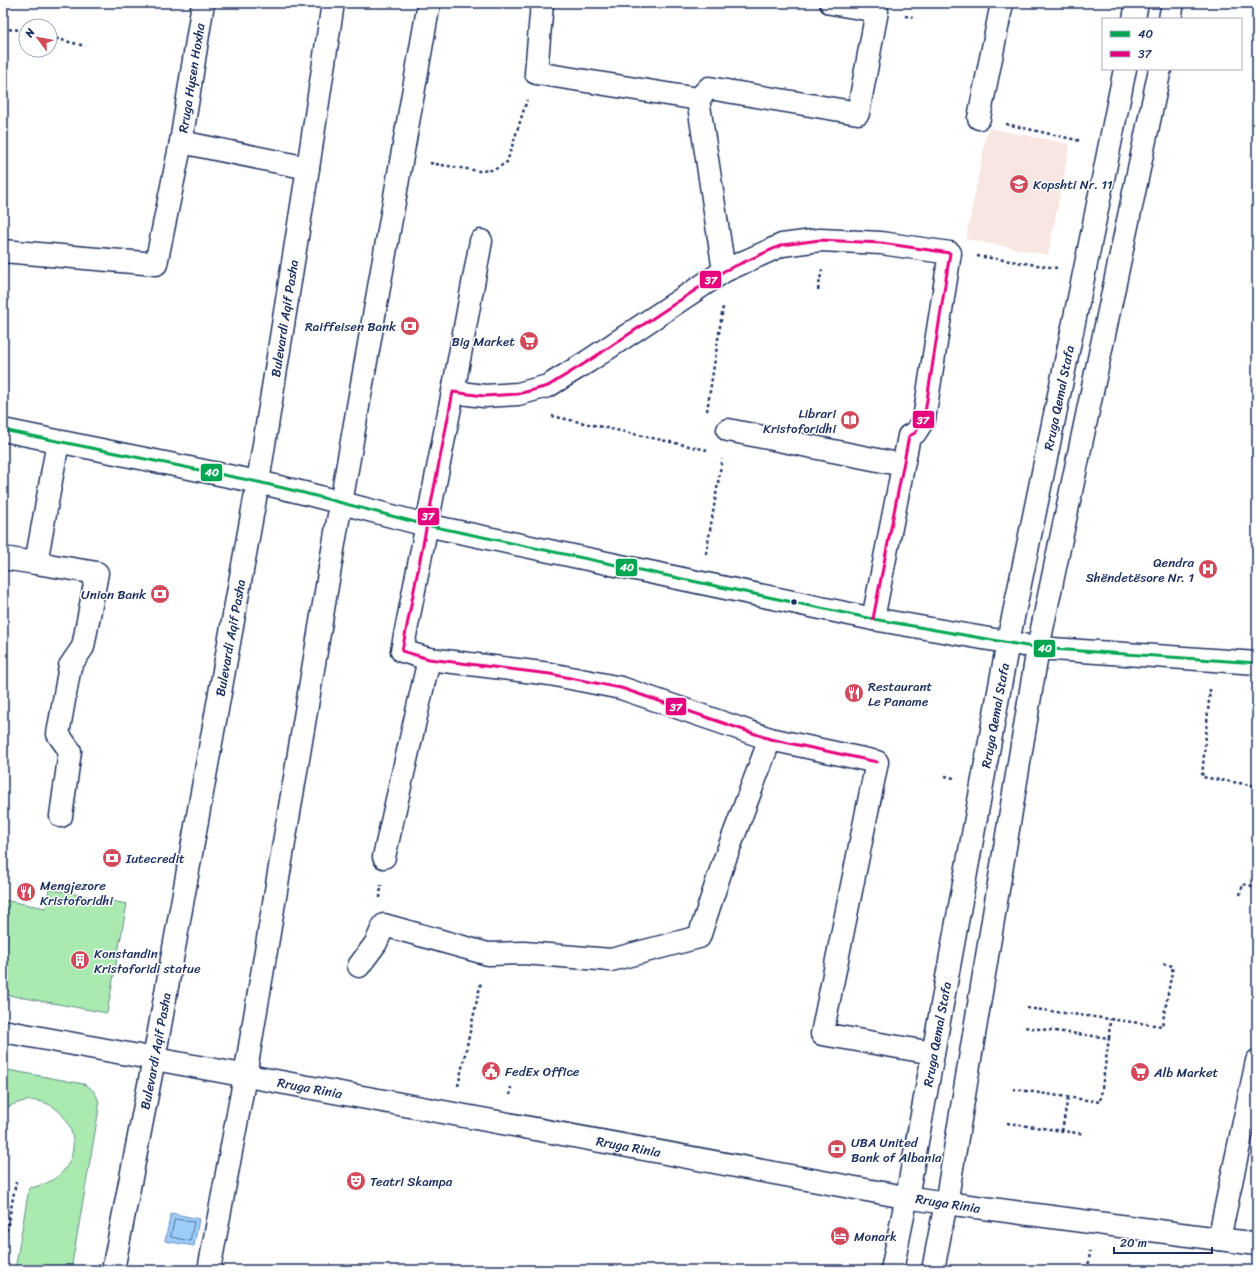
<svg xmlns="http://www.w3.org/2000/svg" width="1260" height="1273" viewBox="0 0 1260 1273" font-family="Sriracha,sans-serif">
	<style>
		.built { fill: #f7e6e1 }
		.green { fill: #aaeab1; stroke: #628c88 }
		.water { fill: #9dcdf9; stroke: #698ebb }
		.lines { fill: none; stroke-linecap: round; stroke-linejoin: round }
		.shore { stroke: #4f6e9c; stroke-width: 1 }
		.minor-casing { stroke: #1b2f5e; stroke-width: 25 }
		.major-casing { stroke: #1b2f5e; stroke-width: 25 }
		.path { stroke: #1b2f5e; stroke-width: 2.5; stroke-dasharray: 3 3; stroke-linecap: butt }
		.minor { stroke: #fff; stroke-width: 22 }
		.major { stroke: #fff; stroke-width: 22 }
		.bus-1-casing { stroke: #fff; stroke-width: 6 }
		.bus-2-casing { stroke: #fff; stroke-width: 6 }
		.bus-1 { stroke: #00a651; stroke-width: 3 }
		.bus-2 { stroke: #e5007d; stroke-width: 3 }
		.bus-dot { fill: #1b2f5e; stroke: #fff; stroke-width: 1.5 }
		.labels { text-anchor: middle; stroke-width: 3; stroke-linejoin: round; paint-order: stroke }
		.street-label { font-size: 13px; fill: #1b2f5e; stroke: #fff }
		.poi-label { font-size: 13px; fill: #1b2f5e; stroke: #fff; text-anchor: start }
		.line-badge { stroke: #fff; stroke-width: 1.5 }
		.badge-label { font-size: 11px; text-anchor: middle; font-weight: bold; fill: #fff }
	</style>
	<rect width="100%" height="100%" fill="#fff"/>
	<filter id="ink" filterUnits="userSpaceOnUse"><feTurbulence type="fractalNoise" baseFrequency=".025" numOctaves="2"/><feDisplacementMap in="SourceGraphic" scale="8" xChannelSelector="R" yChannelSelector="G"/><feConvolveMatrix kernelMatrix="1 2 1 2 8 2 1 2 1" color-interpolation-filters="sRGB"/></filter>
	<g filter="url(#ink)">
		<polygon class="built" points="988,128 1070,144 1048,255 966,239"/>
		<g class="green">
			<polygon points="49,889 127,904 107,1013 3,994 3,900 46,908"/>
			<path d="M3,1069L84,1084C94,1089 100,1097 99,1109L71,1270H15L29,1188C109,1175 68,1069 3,1110Z"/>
		</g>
		<polygon class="water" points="171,1213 199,1219 194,1246 165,1241"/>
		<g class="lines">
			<polygon class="shore" points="175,1219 194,1222 190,1241 171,1237"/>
			<defs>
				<g id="minor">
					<polyline points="203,3 181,142 308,168"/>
					<polyline points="542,3 536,73 698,99"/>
					<polyline points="979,118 1002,3"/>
					<polyline points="3,251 156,264 181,142"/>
					<polyline points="724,271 698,99 709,88 858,113 877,11 831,3"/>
					<polyline points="453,392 481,241"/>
					<polyline points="728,430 903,465"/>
					<polyline points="3,558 36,563 58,442"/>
					<polyline points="36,563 97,573 83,647 70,666 58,734 70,751 61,816"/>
					<polyline points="873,619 909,436 915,433 924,419 950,253 881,243 820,240 782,245 724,271 587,362 548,386 518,394 484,396 453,392 402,651 429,659 550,674 621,688 770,739 877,762 822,1034 933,1053"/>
					<polyline points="1038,648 1257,663"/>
					<polyline points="384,857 429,659"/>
					<polyline points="359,966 376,943 384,925 488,954 524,953 611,960 699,937 723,864 770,739"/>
					<polyline points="946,1203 1257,1244"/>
					<polyline points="1219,1239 1257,1061"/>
					<polyline points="209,1270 245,1076 337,526 429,3"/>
				</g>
				<g id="major">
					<polyline points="1134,19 1137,3"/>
					<polyline points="1170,19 1173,3"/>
					<polyline points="3,430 258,482 304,493 426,525 873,619 1023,645"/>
					<path id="s1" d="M3,1031L899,1196L946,1203"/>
					<path id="s2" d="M113,1270L154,1059L258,482L308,168L333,3"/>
					<path id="s3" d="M892,1270L909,1186L1008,642L1086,264L1125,69"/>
					<polyline points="933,1270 948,1192 1038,648 1160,69"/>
				</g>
			</defs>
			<use href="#minor" class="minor-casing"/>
			<use href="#major" class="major-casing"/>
			<g class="path">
				<polyline points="905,16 913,17"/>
				<polyline points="3,29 26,30"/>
				<polyline points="50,37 85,46"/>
				<polyline points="1006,124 1081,141"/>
				<polyline points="430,163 479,171 494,170 507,162 527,100"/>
				<polyline points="977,256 1057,268"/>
				<polyline points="818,290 822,269"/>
				<polyline points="707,411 723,307"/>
				<polyline points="552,416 707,450"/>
				<polyline points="706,554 722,459"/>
				<polyline points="1210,689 1202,777 1257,786"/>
				<polyline points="945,776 954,778"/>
				<polyline points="1240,895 1243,884 1257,887"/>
				<polyline points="380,898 381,885"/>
				<polyline points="1027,1008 1162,1026 1173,966 1163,964"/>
				<polyline points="1109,1038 1110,1019"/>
				<polyline points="458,1086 481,982"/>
				<polyline points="1013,1089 1100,1102 1109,1038 1024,1027"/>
				<polyline points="510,1095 511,1087"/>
				<polyline points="1007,1123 1084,1134"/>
				<polyline points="1062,1131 1068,1097"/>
				<polyline points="3,1187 4,1182"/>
				<polyline points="3,1242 5,1240 16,1182"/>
				<polyline points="1088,1270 1090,1251"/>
			</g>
			<use href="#minor" class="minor"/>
			<use href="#major" class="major"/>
			<defs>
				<polyline id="bus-1" points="3,430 258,482 304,493 426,525 873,619 1038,648 1257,663"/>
				<polyline id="bus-2" points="873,619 909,436 915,433 924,419 950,253 881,243 820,240 782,245 724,271 587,362 548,386 518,394 484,396 453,392 402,651 429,659 550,674 621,688 770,739 877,762"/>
			</defs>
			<use href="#bus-1" class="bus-1-casing"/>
			<use href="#bus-2" class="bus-2-casing"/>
			<use href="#bus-1" class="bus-1"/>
			<use href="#bus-2" class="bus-2"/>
		</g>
	</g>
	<defs>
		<symbol id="school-disc" viewBox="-11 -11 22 22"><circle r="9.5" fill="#d1495b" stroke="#fff"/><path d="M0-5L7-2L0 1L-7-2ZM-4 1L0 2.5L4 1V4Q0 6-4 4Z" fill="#fff"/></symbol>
		<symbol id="bank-disc" viewBox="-11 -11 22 22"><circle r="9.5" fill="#d1495b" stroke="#fff"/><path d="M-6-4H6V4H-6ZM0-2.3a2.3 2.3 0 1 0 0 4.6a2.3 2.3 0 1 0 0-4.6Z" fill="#fff"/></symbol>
		<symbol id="supermarket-disc" viewBox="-11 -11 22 22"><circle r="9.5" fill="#d1495b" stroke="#fff"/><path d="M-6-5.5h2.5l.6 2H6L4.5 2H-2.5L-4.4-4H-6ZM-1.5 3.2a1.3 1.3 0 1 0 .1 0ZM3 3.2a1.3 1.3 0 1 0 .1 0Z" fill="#fff"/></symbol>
		<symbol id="library-disc" viewBox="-11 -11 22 22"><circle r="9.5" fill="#d1495b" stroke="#fff"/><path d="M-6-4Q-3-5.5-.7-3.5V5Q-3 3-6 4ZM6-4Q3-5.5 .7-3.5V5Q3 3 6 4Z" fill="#fff"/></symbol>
		<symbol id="hospital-disc" viewBox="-11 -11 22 22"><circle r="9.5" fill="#d1495b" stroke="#fff"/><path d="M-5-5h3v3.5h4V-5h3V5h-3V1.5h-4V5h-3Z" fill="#fff"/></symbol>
		<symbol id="restaurant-disc" viewBox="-11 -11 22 22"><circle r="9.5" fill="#d1495b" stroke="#fff"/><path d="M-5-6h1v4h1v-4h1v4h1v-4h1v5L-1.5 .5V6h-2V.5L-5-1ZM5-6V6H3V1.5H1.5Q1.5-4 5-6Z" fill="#fff"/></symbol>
		<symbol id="building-disc" viewBox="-11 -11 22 22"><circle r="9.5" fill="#d1495b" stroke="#fff"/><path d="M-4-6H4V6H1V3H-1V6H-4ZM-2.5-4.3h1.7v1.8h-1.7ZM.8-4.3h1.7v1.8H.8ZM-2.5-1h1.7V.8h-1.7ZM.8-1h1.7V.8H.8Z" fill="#fff"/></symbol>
		<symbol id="civic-disc" viewBox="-11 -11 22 22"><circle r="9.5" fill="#d1495b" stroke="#fff"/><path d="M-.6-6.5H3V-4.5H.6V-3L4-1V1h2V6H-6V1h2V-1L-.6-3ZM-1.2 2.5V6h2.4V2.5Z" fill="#fff"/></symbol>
		<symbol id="theatre-disc" viewBox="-11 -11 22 22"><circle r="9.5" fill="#d1495b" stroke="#fff"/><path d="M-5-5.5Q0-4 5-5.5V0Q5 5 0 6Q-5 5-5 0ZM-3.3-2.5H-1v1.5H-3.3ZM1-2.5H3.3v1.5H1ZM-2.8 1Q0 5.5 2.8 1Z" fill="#fff"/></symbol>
		<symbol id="hotel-disc" viewBox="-11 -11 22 22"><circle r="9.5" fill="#d1495b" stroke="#fff"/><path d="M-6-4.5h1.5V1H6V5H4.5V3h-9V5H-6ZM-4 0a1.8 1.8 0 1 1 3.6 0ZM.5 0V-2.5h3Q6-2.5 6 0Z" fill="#fff"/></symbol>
	</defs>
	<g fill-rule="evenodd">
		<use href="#school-disc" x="1008" y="173" width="22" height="22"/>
		<use href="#bank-disc" x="399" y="315" width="22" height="22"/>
		<use href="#supermarket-disc" x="518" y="330" width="22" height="22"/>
		<use href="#library-disc" x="839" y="409" width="22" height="22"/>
		<use href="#hospital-disc" x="1197" y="558" width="22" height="22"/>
		<use href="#bank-disc" x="149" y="583" width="22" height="22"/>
		<use href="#restaurant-disc" x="843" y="682" width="22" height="22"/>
		<use href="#bank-disc" x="101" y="847" width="22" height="22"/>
		<use href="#restaurant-disc" x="15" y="881" width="22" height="22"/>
		<use href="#building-disc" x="69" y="949" width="22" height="22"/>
		<use href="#civic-disc" x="480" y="1060" width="22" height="22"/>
		<use href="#supermarket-disc" x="1129" y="1061" width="22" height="22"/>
		<use href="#bank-disc" x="826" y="1138" width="22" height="22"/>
		<use href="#theatre-disc" x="345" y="1170" width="22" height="22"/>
		<use href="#hotel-disc" x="829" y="1225" width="22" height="22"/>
	</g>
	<circle class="bus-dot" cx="794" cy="602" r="3.5"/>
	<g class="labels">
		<g class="street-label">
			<text transform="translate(191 78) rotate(-81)" y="5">Rruga Hysen Hoxha</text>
			<text dy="5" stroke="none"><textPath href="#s2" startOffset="967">Bulevardi Aqif Pasha</textPath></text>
			<text dy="5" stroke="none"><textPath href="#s3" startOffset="888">Rruga Qemal Stafa</textPath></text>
			<text dy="5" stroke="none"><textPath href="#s2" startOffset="643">Bulevardi Aqif Pasha</textPath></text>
			<text dy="5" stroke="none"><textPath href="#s3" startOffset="564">Rruga Qemal Stafa</textPath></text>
			<text dy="5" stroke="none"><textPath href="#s3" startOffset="240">Rruga Qemal Stafa</textPath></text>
			<text dy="5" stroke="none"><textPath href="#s2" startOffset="223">Bulevardi Aqif Pasha</textPath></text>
			<text dy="5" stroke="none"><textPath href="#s1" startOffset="312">Rruga Rinia</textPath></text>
			<text dy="5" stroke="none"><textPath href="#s1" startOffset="636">Rruga Rinia</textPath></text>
			<text transform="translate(948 1203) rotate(9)" y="5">Rruga Rinia</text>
		</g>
		<g class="poi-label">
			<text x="1033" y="189">Kopshti Nr. 11</text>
			<text x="396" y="331" text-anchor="end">Raiffeisen Bank</text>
			<text x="515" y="346" text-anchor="end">Big Market</text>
			<text x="836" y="418" text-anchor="end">Librari<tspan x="836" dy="15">Kristoforidhi</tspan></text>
			<text x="1194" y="567" text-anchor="end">Qendra<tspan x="1194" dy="15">Shëndetësore Nr. 1</tspan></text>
			<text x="146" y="599" text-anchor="end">Union Bank</text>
			<text x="868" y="691">Restaurant<tspan x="868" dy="15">Le Paname</tspan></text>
			<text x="126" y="863">Iutecredit</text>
			<text x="40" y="890">Mengjezore<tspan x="40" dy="15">Kristoforidhi</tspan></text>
			<text x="94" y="958">Konstandin<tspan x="94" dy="15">Kristoforidi statue</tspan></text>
			<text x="505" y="1076">FedEx Office</text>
			<text x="1154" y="1077">Alb Market</text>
			<text x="851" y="1147">UBA United<tspan x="851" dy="15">Bank of Albania</tspan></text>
			<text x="370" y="1186">Teatri Skampa</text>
			<text x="854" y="1241">Monark</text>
		</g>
	</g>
	<g class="line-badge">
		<rect x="699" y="270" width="23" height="19" rx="4" fill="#e5007d"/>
		<rect x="912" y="410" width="23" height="19" rx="4" fill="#e5007d"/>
		<rect x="200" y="463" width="23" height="19" rx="4" fill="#00a651"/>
		<rect x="417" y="507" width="23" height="19" rx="4" fill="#e5007d"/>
		<rect x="615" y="558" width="23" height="19" rx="4" fill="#00a651"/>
		<rect x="1033" y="639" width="23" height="19" rx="4" fill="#00a651"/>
		<rect x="665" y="697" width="22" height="19" rx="4" fill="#e5007d"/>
	</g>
	<g class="badge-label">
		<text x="711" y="284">37</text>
		<text x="923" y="424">37</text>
		<text x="212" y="476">40</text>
		<text x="428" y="520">37</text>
		<text x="627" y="571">40</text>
		<text x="1045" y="652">40</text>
		<text x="676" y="711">37</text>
	</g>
	<rect width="1260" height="1273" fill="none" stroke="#fff" stroke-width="16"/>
	<rect x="8" y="8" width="1244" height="1257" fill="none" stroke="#1b2f5e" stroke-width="1.5" filter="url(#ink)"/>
	<rect x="1102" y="18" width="140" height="52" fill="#ffffff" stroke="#a4acbf"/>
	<rect x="1110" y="31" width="20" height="6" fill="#00a651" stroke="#a4acbf"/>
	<text x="1138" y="38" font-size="12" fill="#1b2f5e">40</text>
	<rect x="1110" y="51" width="20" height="6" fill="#e5007d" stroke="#a4acbf"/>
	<text x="1138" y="58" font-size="12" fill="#1b2f5e">37</text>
	<g transform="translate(38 38) rotate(302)"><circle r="19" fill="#ffffff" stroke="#a4acbf"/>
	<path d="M0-3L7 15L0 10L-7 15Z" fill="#d1495b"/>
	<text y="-6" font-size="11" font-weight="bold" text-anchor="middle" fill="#1b2f5e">N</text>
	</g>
	<path d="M1114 1247v6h98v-6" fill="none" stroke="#1b2f5e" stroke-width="2"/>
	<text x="1120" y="1247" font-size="12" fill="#1b2f5e" stroke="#ffffff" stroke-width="3" paint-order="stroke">20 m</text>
</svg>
